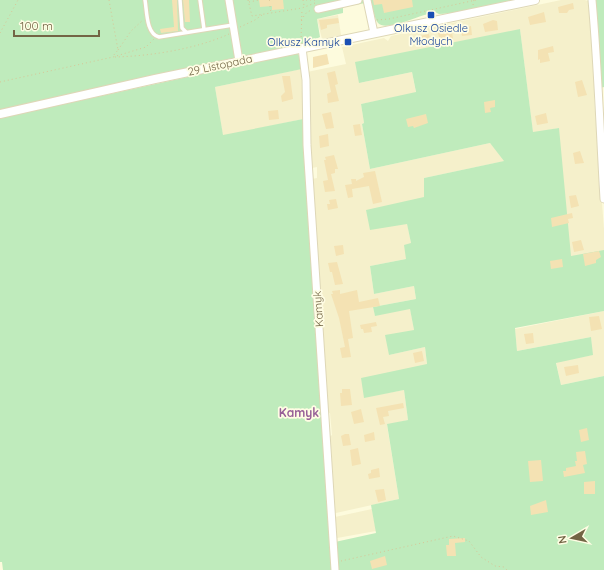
<svg xmlns="http://www.w3.org/2000/svg" width="604" height="570" viewBox="0 0 604 570" font-family="Quicksand,sans-serif">
	<style>
		.residential { fill: #f5f0cb }
		.green { fill: #bfebbc }
		.building { fill: #f4e2b3 }
		.lines { fill: none; stroke-linecap: round; stroke-linejoin: round }
		.service-casing { stroke: #ded7b7; stroke-width: 5.5 }
		.minor-casing { stroke: #ded7b7; stroke-width: 9 }
		.tertiary-casing { stroke: #ded7b7; stroke-width: 10 }
		.path { stroke: #d8c697; stroke-width: 1; stroke-dasharray: 1 3; stroke-linecap: butt }
		.service { stroke: #fff; stroke-width: 3.5 }
		.minor { stroke: #fff; stroke-width: 7 }
		.tertiary { stroke: #fff; stroke-width: 8 }
		.transit-dot { fill: #1a4fb4; stroke: #fffde4; stroke-width: 1.5 }
		.labels { text-anchor: middle; stroke-width: 3.5; stroke-linejoin: round; paint-order: stroke }
		.transit-label { font-size: 11px; fill: #164399; stroke: #fffde4 }
		.street-label { font-size: 11px; fill: #736545; stroke: #fffde4 }
		.neighbourhood-label { font-size: 12px; font-weight: bold; fill: #976098; stroke: #fffde4 }
	</style>
	<rect width="100%" height="100%" fill="#fdfbdd"/>
	<g class="residential">
		<polygon points="561,0 585,0 590,2 595,58 594,99 604,229 604,265 541,278 559,128 533,133 520,29 359,83 412,72 416,93 361,104 364,123 362,124 370,169 490,143 505,161 424,178 424,197 407,223 411,243 406,259 370,266 374,294 414,286 416,299 373,307 375,315 410,308 414,330 389,355 425,347 427,365 364,397 404,390 408,420 387,425 399,499 336,513 334,512 328,438 332,435 330,413 327,413 312,179 317,178 317,167 312,168 307,72 346,64 342,47 384,38 388,41 391,36"/>
		<polygon points="338,15 341,35 322,39 317,19"/>
		<polygon points="301,69 303,119 223,136 215,87"/>
		<polygon points="604,311 604,376 561,385 556,362 592,355 591,337 517,351 515,329"/>
		<polygon points="372,509 376,531 337,538 335,517"/>
	</g>
	<g class="green">
		<path d="M0,0H516L455,13L439,14L433,11L428,12V14C417,16 386,32 378,23C374,18 373,8 371,2L343,7V13L317,19L320,37L316,39V41L0,110Z"/>
		<polygon points="595,0 604,0 604,87 600,88 598,24"/>
		<polygon points="520,29 533,132 559,128 571,256 604,250 604,311 515,328 517,351 591,337 593,355 556,363 561,385 604,376 604,570 338,570 335,542 376,533 371,505 399,499 387,424 408,420 404,390 364,398 361,378 427,364 425,347 389,355 385,335 414,330 410,309 375,316 373,307 416,299 414,286 374,294 370,266 406,259 404,245 411,243 407,224 370,230 366,210 424,197 424,178 504,161 490,143 370,169 362,124 364,123 361,104 416,92 412,72 359,83 355,62"/>
		<polygon points="297,53 300,57 302,69 215,87 223,135 303,119 333,570 3,570 2,562 0,562 0,118"/>
	</g>
	<g class="building">
		<polygon points="172,0 177,0 178,31 161,33 160,29 174,27"/>
		<polygon points="183,0 189,0 190,22 185,22"/>
		<polygon points="259,0 283,0 284,9 272,10 272,6 260,7"/>
		<polygon points="373,0 412,0 413,7 384,13 382,4 374,5"/>
		<polygon points="573,3 574,9 569,10 567,13 559,13 558,7"/>
		<polygon points="544,12 546,22 530,25 528,17"/>
		<polygon points="338,18 339,23 327,25 327,28 321,30 319,20"/>
		<polygon points="493,20 497,21 498,30 485,32 483,24"/>
		<polygon points="471,26 472,35 462,36 460,29"/>
		<polygon points="446,31 452,32 453,39 440,41 438,33"/>
		<polygon points="429,34 431,42 421,44 419,36"/>
		<polygon points="553,46 554,52 548,53 550,61 540,63 540,59 538,60 538,50"/>
		<polygon points="327,54 329,64 313,68 313,57"/>
		<polygon points="335,71 338,84 335,85 339,101 328,103 327,94 331,92 327,73"/>
		<polygon points="282,76 290,76 293,99 282,102 281,96 285,92"/>
		<polygon points="582,80 587,95 578,97 575,82"/>
		<polygon points="495,100 495,107 490,108 491,112 485,113 484,102"/>
		<polygon points="278,110 279,119 269,120 268,111"/>
		<polygon points="331,112 334,128 326,129 322,114"/>
		<polygon points="546,113 548,123 537,125 535,116"/>
		<polygon points="426,114 428,123 414,128 413,126 408,127 406,119"/>
		<polygon points="360,124 362,135 355,136 353,125"/>
		<polygon points="328,134 329,146 320,148 319,136"/>
		<polygon points="580,151 584,163 575,164 573,153"/>
		<polygon points="334,155 338,169 335,169 335,173 331,174 335,191 325,192 323,181 328,180 324,160 326,160 325,157"/>
		<polygon points="375,171 382,202 373,204 369,186 352,189 353,197 348,198 345,185 352,184 351,179 356,179 356,181 364,177 363,173"/>
		<polygon points="576,195 579,206 571,208 569,196"/>
		<polygon points="336,199 338,208 328,210 327,204 330,204 329,200"/>
		<polygon points="572,213 573,218 568,219 569,223 552,227 551,218"/>
		<polygon points="581,240 584,250 574,252 572,242"/>
		<polygon points="343,245 344,254 336,256 334,246"/>
		<polygon points="599,251 601,257 596,260 596,263 585,266 583,254"/>
		<polygon points="562,259 563,267 551,269 550,261"/>
		<polygon points="337,262 343,284 335,285 332,272 330,272 328,263"/>
		<polygon points="340,290 340,294 357,290 359,302 378,298 380,306 349,311 353,338 348,339 351,357 342,358 340,348 345,347 339,318 331,294 333,294 332,291"/>
		<polygon points="599,316 602,329 591,331 589,317"/>
		<polygon points="376,322 377,326 371,327 372,332 364,333 363,329 361,329 360,325"/>
		<polygon points="533,333 534,343 526,344 524,334"/>
		<polygon points="422,351 424,361 415,363 413,353"/>
		<polygon points="578,365 579,373 566,376 564,367"/>
		<polygon points="342,389 350,389 352,405 341,406 340,393 342,393"/>
		<polygon points="403,403 404,408 388,411 389,416 383,417 385,424 380,425 376,408"/>
		<polygon points="361,409 364,422 354,424 351,412"/>
		<polygon points="587,428 589,440 581,442 579,430"/>
		<polygon points="374,432 375,440 365,442 364,435"/>
		<polygon points="345,434 349,434 351,445 343,446 341,436"/>
		<polygon points="358,448 361,464 352,466 350,450"/>
		<polygon points="585,451 587,464 583,465 585,473 564,477 563,471 566,471 566,468 576,466 575,461 577,461 576,452"/>
		<polygon points="541,460 543,481 530,482 528,461"/>
		<polygon points="379,468 380,477 369,479 368,474 371,473 371,470"/>
		<polygon points="595,481 595,494 584,494 584,482"/>
		<polygon points="384,489 386,500 378,502 375,490"/>
		<polygon points="546,500 548,512 531,515 530,506"/>
		<polygon points="465,538 465,542 455,543 456,556 447,556 446,545 449,545 449,539"/>
		<polygon points="385,556 387,565 372,569 370,561"/>
	</g>
	<g class="lines">
		<defs>
			<g id="service">
				<path d="M145,0C147,11 146,34 159,37L233,25"/>
				<polyline points="180,0 182,28 186,32"/>
				<polyline points="200,0 204,29"/>
			</g>
			<g id="minor">
				<polyline points="229,0 239,61"/>
				<polyline points="367,0 374,33"/>
				<path d="M592,0C598,66 600,132 604,199"/>
				<polyline points="318,9 358,0"/>
				<polyline points="302,48 306,80 307,145 335,570"/>
			</g>
			<polyline id="tertiary" points="0,114 155,79 535,0"/>
		</defs>
		<use href="#service" class="service-casing"/>
		<use href="#minor" class="minor-casing"/>
		<use href="#tertiary" class="tertiary-casing"/>
		<g class="path">
			<polyline points="109,0 118,50 113,56"/>
			<polyline points="248,0 252,16 302,8 315,3"/>
			<polyline points="269,0 270,1"/>
			<polyline points="303,0 304,5"/>
			<polyline points="306,0 317,0"/>
			<polyline points="249,2 259,0"/>
			<polyline points="473,5 474,0"/>
			<polyline points="270,6 271,13"/>
			<polyline points="301,20 307,12 312,10"/>
			<polyline points="377,20 389,19 476,0"/>
			<polyline points="240,27 255,20 262,15"/>
			<polyline points="0,33 18,0"/>
			<polyline points="301,41 302,9"/>
			<polyline points="118,50 131,31 143,20"/>
			<path d="M115,57C151,56 196,49 229,34"/>
			<polyline points="0,82 113,57 146,47 154,39"/>
			<polyline points="341,561 453,536 469,541 481,557 495,566 504,567 507,570"/>
		</g>
		<use href="#service" class="service"/>
		<use href="#minor" class="minor"/>
		<use href="#tertiary" class="tertiary"/>
	</g>
	<g class="transit-dot">
		<rect x="427" y="11" width="8" height="8" rx="2"/>
		<rect x="344" y="38" width="8" height="8" rx="2"/>
	</g>
	<g class="labels">
		<g class="transit-label">
			<text x="431" y="32">Olkusz Osiedle<tspan x="431" dy="13">Młodych</tspan></text>
			<text x="340" y="46" text-anchor="end">Olkusz Kamyk</text>
		</g>
		<g class="street-label">
			<text transform="translate(220 65) rotate(-12)" y="4">29 Listopada</text>
			<text transform="translate(318 309) rotate(-94)" y="4">Kamyk</text>
		</g>
		<g class="neighbourhood-label">
			<text x="299" y="417">Kamyk</text>
		</g>
	</g>
	<g transform="translate(572 538) rotate(261)" stroke="#fffde4" stroke-width="3" paint-order="stroke">
	<path d="M0-3L7 15L0 10L-7 15Z" fill="#736545"/>
	<text y="-6" font-size="11" font-weight="bold" text-anchor="middle" fill="#736545">N</text>
	</g>
	<path d="M14 30v6h85v-6" fill="none" stroke="#736545" stroke-width="2"/>
	<text x="20" y="30" font-size="12" fill="#736545" stroke="#fffde4" stroke-width="3" paint-order="stroke">100 m</text>
</svg>
